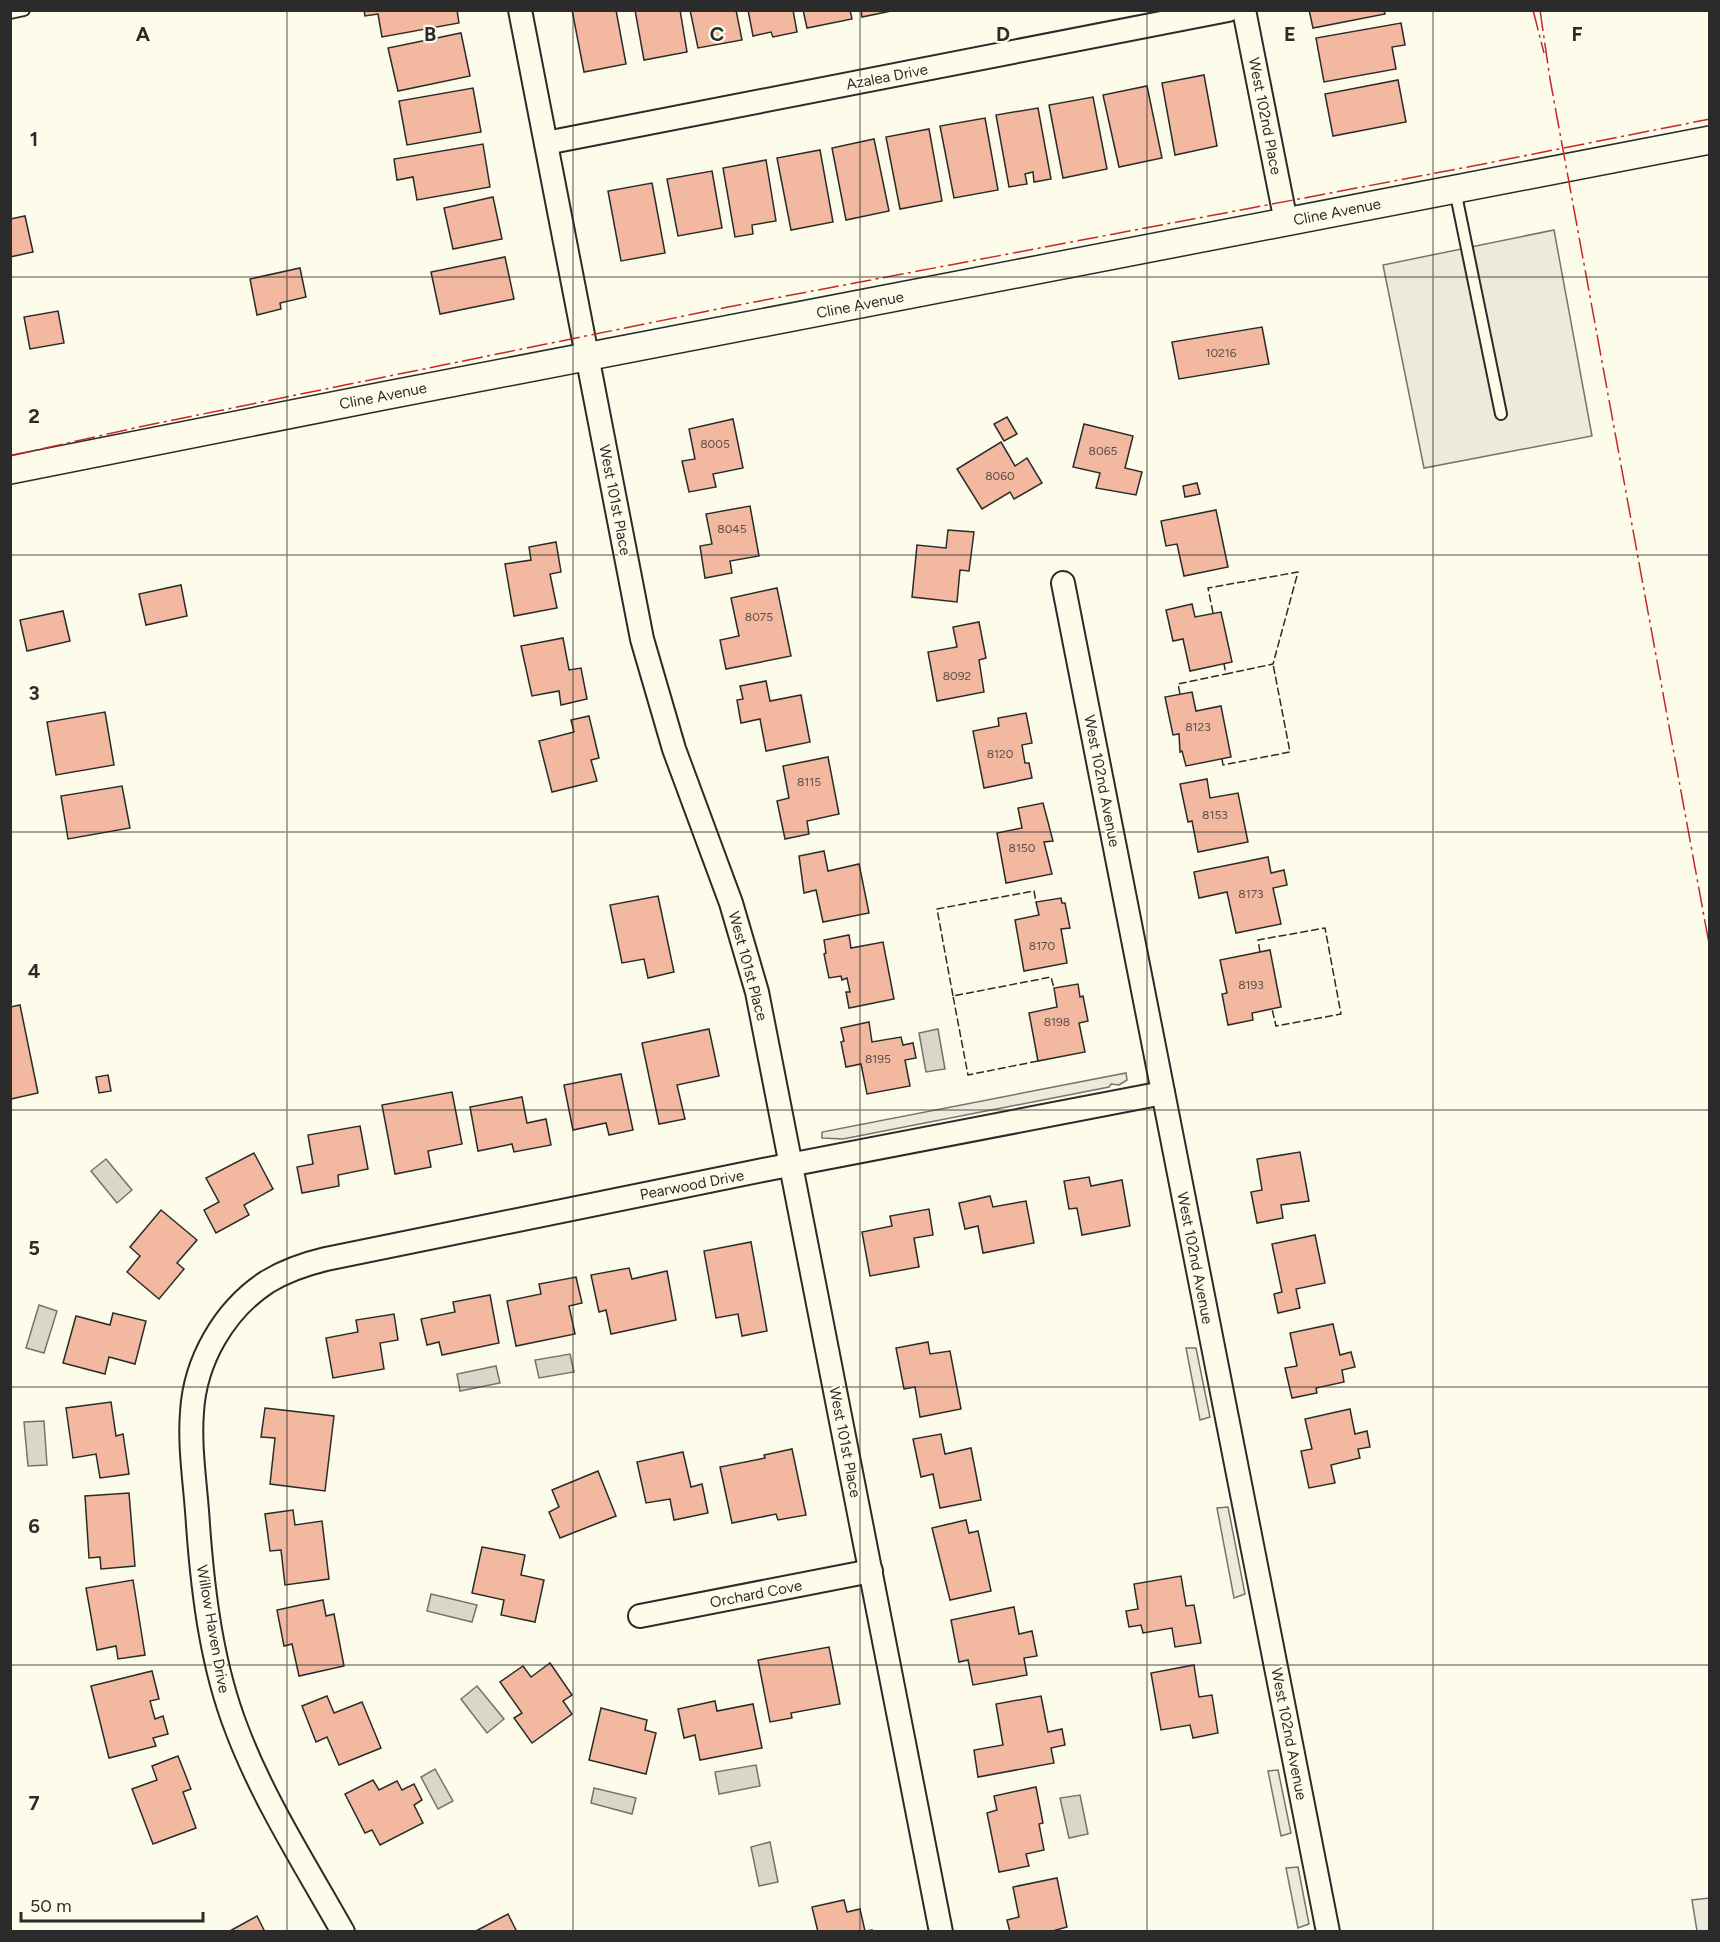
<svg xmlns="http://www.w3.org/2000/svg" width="1720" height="1942" viewBox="0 0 1720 1942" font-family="Figtree,sans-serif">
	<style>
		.green { fill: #ecebdb; stroke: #74746e; stroke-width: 1.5 }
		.parking { fill: #eceadb; stroke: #74746e; stroke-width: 1.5 }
		.water { fill: #d8d7c9; stroke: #74746e; stroke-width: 1.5 }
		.building { fill: #f2b8a0; stroke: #2b2b2b; stroke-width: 1.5 }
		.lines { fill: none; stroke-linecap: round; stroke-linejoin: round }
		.service-casing { stroke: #2b2b2b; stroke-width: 14 }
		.minor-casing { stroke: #2b2b2b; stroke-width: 26 }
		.tertiary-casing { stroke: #2b2b2b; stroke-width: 30 }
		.service { stroke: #fdfbea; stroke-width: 10 }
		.minor { stroke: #fdfbea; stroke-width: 22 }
		.tertiary { stroke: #fdfbea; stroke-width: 27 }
		.fence { stroke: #2b2b2b; stroke-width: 1.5; stroke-dasharray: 8 3; stroke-linecap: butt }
		.power { stroke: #c62828; stroke-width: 1.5; stroke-dasharray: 21 4.5 3 4.5; stroke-linecap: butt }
		.grid { fill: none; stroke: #2b2b2b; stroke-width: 1.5; stroke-opacity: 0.55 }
		.labels { text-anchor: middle; stroke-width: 4.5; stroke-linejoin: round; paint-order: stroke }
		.number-label { font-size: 12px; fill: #5d4e48 }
		.street-label { font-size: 15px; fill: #2b2b2b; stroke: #fdfbea }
		.grid-label { font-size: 20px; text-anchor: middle; font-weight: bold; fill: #2b2b2b; stroke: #fdfbea; stroke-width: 4.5; stroke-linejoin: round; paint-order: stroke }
	</style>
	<rect width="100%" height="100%" fill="#fdfbea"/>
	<g class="green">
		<polygon points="1126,1073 1127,1080 1119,1085 1111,1084 1109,1087 843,1139 822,1138 822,1132"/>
		<polygon points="1186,1348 1196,1348 1210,1417 1200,1420"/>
		<polygon points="1228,1507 1245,1594 1234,1598 1217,1508"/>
		<polygon points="1278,1770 1291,1833 1281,1836 1268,1771"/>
		<polygon points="1298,1867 1309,1924 1298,1928 1286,1868"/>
		<polygon points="1709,1898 1709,1931 1697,1931 1692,1900"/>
	</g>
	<polygon class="parking" points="1554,230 1592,436 1424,468 1383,265"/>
	<g class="water">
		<polygon points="938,1029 945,1069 926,1072 919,1033"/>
		<polygon points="106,1159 132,1190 117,1203 91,1171"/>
		<polygon points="39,1305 57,1311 44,1353 26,1348"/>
		<polygon points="570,1354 574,1372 539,1378 535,1360"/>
		<polygon points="496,1366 500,1383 460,1391 457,1374"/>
		<polygon points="44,1421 47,1465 28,1466 24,1422"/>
		<polygon points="431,1594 477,1605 472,1622 427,1611"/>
		<polygon points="477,1686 504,1719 487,1733 461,1699"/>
		<polygon points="756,1765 760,1786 719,1794 715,1772"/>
		<polygon points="435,1769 453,1801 438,1809 421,1777"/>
		<polygon points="594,1788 636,1798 632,1814 591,1803"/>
		<polygon points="1080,1795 1088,1834 1069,1838 1060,1798"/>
		<polygon points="770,1842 778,1882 759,1886 751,1847"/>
	</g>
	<g class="building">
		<polygon points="364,10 457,10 459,23 382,37 378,14 365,16"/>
		<polygon points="572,10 616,10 626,64 584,72"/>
		<polygon points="635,10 680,10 687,52 644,60"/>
		<polygon points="690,10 736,10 742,40 698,48"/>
		<polygon points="748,10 793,10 797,32 773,37 771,32 753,36"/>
		<polygon points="803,10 850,10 852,19 807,28"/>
		<polygon points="861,10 896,10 862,17"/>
		<polygon points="1309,10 1384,10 1385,14 1313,28"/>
		<polygon points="1401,23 1405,45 1392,47 1396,69 1324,82 1316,38"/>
		<polygon points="461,33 470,76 398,91 388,48"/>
		<polygon points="1204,75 1217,146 1175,155 1162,83"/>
		<polygon points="1398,80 1406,122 1333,136 1325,94"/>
		<polygon points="1147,86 1162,158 1119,167 1103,95"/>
		<polygon points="473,88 481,132 407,145 399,101"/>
		<polygon points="1093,97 1107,169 1063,178 1049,105"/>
		<polygon points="1038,108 1051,179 1034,182 1033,172 1025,174 1027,184 1009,187 996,115"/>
		<polygon points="985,118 998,190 954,198 940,126"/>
		<polygon points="929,129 942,201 900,209 886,137"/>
		<polygon points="874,139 889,211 846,220 832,148"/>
		<polygon points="483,144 490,187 417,200 413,177 397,180 394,159"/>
		<polygon points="820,150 833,222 791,230 777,158"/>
		<polygon points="766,160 776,221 752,225 753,234 735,237 723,168"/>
		<polygon points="712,171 722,228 678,236 667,179"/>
		<polygon points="652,183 665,253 621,261 608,191"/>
		<polygon points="493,197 502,239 453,249 444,208"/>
		<polygon points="25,216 33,252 10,257 10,219"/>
		<polygon points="505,257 514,299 440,314 431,272"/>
		<polygon points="300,268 306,297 280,303 281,309 257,315 250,279"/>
		<polygon points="58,311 64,343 30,349 24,317"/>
		<polygon points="1262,327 1269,364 1179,379 1172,342"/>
		<polygon points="1007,417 1017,434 1004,441 994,424"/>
		<polygon points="733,419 743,468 713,474 716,487 689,492 682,461 695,459 689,429"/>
		<polygon points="1084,424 1133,436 1125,468 1142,472 1136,495 1096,488 1100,473 1073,467"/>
		<polygon points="1001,442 1015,466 1027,458 1042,483 1014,499 1010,492 982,509 957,469"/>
		<polygon points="1197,483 1200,494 1185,497 1183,486"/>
		<polygon points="750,506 759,556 730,561 732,573 705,578 700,546 712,544 706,514"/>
		<polygon points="1216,510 1228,567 1184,576 1177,544 1166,546 1161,521"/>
		<polygon points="948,530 974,532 969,571 960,570 957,602 912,597 917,545 946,548"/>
		<polygon points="556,542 561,572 550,574 557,608 514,616 505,564 531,560 529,547"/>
		<polygon points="181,585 187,616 146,625 139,594"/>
		<polygon points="777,588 791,656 726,669 720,640 739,636 731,598"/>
		<polygon points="1192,604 1195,617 1221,612 1232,662 1190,671 1183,639 1173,641 1166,610"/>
		<polygon points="63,611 70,641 27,651 20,620"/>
		<polygon points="979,622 986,658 979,660 984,692 937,701 928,652 957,647 953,627"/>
		<polygon points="563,638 569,670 581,668 587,699 561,705 559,691 532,696 521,646"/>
		<polygon points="766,681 770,701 801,695 810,742 766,751 760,719 741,723 737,700 743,699 740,686"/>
		<polygon points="1192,692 1196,711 1221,706 1231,757 1186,766 1182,751 1180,752 1179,734 1173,735 1165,697"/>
		<polygon points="105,712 114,765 56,775 47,722"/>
		<polygon points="1026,713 1032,743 1022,745 1025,763 1029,763 1032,778 984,788 973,731 999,726 998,718"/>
		<polygon points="589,716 599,758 591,760 597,781 552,792 539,741 574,732 571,720"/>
		<polygon points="828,757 839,814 807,821 809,834 785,839 777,801 789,798 783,766"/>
		<polygon points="1207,779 1210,798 1238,793 1248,842 1198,852 1192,821 1188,822 1180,784"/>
		<polygon points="122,786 130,828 68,839 61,796"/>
		<polygon points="1043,803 1053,841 1044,842 1052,874 1006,883 997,833 1022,828 1018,808"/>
		<polygon points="824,851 828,871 859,864 869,913 823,922 816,890 804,893 799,856"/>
		<polygon points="1268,857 1271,873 1284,870 1287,885 1273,888 1281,924 1236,933 1227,892 1199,898 1194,872"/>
		<polygon points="658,896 674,972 648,978 644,959 622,963 610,905"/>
		<polygon points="1061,898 1062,903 1065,903 1070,928 1061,929 1067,963 1024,971 1015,920 1039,915 1036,902"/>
		<polygon points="849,935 851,948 883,942 894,999 849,1008 846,992 850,992 847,978 842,980 841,976 829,978 824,954 826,953 824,940"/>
		<polygon points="1270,950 1281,1007 1252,1013 1253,1020 1228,1025 1222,994 1227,993 1220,960"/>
		<polygon points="1078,984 1080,997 1083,996 1088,1021 1079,1023 1085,1052 1038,1061 1029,1013 1057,1007 1054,988"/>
		<polygon points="20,1005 38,1093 11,1099 10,1007"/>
		<polygon points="869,1022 872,1042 901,1037 903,1045 913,1043 916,1058 905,1060 910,1086 867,1094 861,1064 846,1067 841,1042 844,1041 841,1028"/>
		<polygon points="709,1029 719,1076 677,1085 685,1119 659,1124 642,1043"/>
		<polygon points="621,1074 633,1130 609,1135 606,1123 573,1130 564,1085"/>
		<polygon points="108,1075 111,1091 99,1093 96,1077"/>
		<polygon points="452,1092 462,1144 428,1151 431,1167 395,1174 382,1105"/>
		<polygon points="522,1097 527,1123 546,1119 551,1145 514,1152 512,1144 478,1151 470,1107"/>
		<polygon points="360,1126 368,1169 338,1175 339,1186 302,1193 297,1167 313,1164 308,1135"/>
		<polygon points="1300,1152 1309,1201 1281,1205 1283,1218 1257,1223 1251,1192 1262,1190 1257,1159"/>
		<polygon points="254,1153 273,1189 244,1205 249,1215 216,1233 204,1210 219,1202 206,1178"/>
		<polygon points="1089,1177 1091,1186 1122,1180 1130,1226 1082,1235 1077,1208 1069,1209 1064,1181"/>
		<polygon points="990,1196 993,1207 1026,1201 1034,1243 983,1253 978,1226 965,1229 959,1203"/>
		<polygon points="929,1209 933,1235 914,1238 919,1267 870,1276 862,1232 892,1226 890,1216"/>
		<polygon points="161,1210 197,1240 177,1263 184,1269 159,1299 127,1272 140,1256 130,1247"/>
		<polygon points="1315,1235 1325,1283 1296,1289 1300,1308 1278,1313 1274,1294 1282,1292 1272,1244"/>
		<polygon points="751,1242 767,1331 742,1336 738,1314 716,1318 704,1251"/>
		<polygon points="629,1268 632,1279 667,1271 676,1320 611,1334 606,1310 599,1312 591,1275"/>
		<polygon points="576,1277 582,1303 569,1306 575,1334 516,1346 507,1301 541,1294 539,1284"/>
		<polygon points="490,1295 499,1343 442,1355 439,1342 427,1345 421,1319 455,1312 453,1302"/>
		<polygon points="113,1313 146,1321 135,1364 109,1357 105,1374 63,1363 76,1316 110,1325"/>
		<polygon points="394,1314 398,1340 380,1343 384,1369 333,1378 326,1338 358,1332 356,1320"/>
		<polygon points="1333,1324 1340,1355 1351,1352 1355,1367 1342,1370 1344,1382 1316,1388 1317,1393 1292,1398 1285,1368 1297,1366 1290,1333"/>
		<polygon points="928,1342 930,1354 950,1351 961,1409 920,1417 915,1387 904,1389 896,1348"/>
		<polygon points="111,1402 116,1436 123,1434 129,1474 100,1478 96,1454 73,1458 66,1408"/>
		<polygon points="265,1408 334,1416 325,1491 270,1484 275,1438 261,1437"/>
		<polygon points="1350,1409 1355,1434 1367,1431 1370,1447 1358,1449 1360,1458 1331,1465 1335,1483 1309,1488 1301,1451 1312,1449 1305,1419"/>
		<polygon points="941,1434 945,1454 971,1448 981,1500 940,1508 933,1474 921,1477 913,1439"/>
		<polygon points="792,1449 806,1515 778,1520 776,1514 732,1523 720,1467 765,1458 764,1455"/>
		<polygon points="683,1452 691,1487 702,1484 708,1513 674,1520 670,1499 646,1503 637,1462"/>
		<polygon points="598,1471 616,1516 560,1538 549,1512 559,1507 552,1490"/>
		<polygon points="129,1493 135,1566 101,1569 100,1557 89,1558 85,1496"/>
		<polygon points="293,1510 295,1525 322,1521 329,1579 285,1585 281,1550 270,1551 265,1514"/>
		<polygon points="966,1520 969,1533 978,1531 991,1591 950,1600 932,1528"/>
		<polygon points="482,1547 525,1555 521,1575 544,1580 535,1622 501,1615 504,1600 472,1593"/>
		<polygon points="1181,1576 1186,1606 1194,1605 1201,1643 1175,1647 1172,1628 1143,1633 1141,1625 1129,1627 1126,1611 1138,1609 1134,1584"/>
		<polygon points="133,1580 145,1655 118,1659 116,1646 97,1650 86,1588"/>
		<polygon points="323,1600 326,1616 334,1614 344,1666 299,1676 292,1644 284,1646 277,1610"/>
		<polygon points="1014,1607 1019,1634 1032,1631 1037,1656 1024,1658 1027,1675 973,1685 968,1660 959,1662 951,1620"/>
		<polygon points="829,1647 840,1704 791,1713 792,1718 770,1722 758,1660"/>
		<polygon points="550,1663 572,1695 563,1701 572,1714 532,1743 514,1718 522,1713 500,1682 523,1666 531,1677"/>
		<polygon points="1194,1665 1199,1697 1212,1695 1218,1733 1193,1738 1190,1725 1161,1730 1151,1673"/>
		<polygon points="152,1671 159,1699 150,1701 155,1719 163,1716 168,1734 153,1738 156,1746 109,1758 91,1686"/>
		<polygon points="327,1696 334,1713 362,1702 381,1748 339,1765 327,1737 316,1742 302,1706"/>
		<polygon points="1041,1696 1048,1732 1062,1729 1065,1745 1051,1748 1054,1763 978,1777 974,1750 1003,1745 996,1704"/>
		<polygon points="715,1701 717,1711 753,1704 762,1748 700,1760 695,1735 684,1738 678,1709"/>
		<polygon points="601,1708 647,1720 645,1730 656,1733 646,1774 589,1760"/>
		<polygon points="178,1756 191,1789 183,1792 196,1828 153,1844 132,1789 157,1780 152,1766"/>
		<polygon points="373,1780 379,1790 397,1781 402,1790 414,1784 422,1800 414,1805 423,1823 380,1845 372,1830 365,1833 345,1794"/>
		<polygon points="1036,1787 1043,1823 1039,1824 1044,1850 1026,1854 1029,1866 999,1872 987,1813 997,1810 994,1796"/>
		<polygon points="1057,1878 1067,1927 1049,1932 1010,1932 1007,1920 1019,1917 1013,1887"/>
		<polygon points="844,1900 847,1912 860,1909 865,1931 872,1930 872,1932 818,1932 812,1907"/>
		<polygon points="508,1914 517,1932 474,1932"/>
		<polygon points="257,1916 265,1932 228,1932"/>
	</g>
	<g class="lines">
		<defs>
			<g id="service">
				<polyline points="10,13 24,10"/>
				<polyline points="1455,190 1501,414"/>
			</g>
			<g id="minor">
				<polyline points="520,10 642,639 674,749 731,903 757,992 941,1932"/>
				<polyline points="1244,10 1286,222"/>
				<polyline points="546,143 1228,10"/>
				<polyline points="1063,583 1328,1932"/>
				<polyline points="640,1616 871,1571"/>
				<path d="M343,1932C306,1866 264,1801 237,1730C212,1666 203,1594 198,1525C196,1488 189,1449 192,1412C195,1361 224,1310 267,1282C285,1271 305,1264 326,1259L763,1170L1163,1093"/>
			</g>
			<polyline id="tertiary" points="10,470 383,396 1710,140"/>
		</defs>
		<use href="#service" class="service-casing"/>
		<use href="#minor" class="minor-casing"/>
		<use href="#tertiary" class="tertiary-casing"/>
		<use href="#service" class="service"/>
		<use href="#minor" class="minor"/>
		<use href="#tertiary" class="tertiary"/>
		<g class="fence">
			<polyline points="1213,613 1208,588 1298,572 1273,664 1226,674 1224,664"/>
			<polyline points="1180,694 1178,684 1226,674"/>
			<polyline points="1222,759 1223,765 1290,752 1273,664"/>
			<polyline points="1260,952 1258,940 1325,928 1341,1014 1276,1026 1272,1009"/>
			<polyline points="953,996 937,909 1034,891 1036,902"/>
			<polyline points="1038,1061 968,1075 953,996 1051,977 1054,988"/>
		</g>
		<g class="power">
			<polyline points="1533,10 1544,53"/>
			<polyline points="1540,10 1550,79 1710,949"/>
			<polyline points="10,456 139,427 728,307 1473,166 1710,119"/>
		</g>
	</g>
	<path class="grid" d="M287,10V1932M573,10V1932M860,10V1932M1147,10V1932M1433,10V1932M10,277H1710M10,555H1710M10,832H1710M10,1110H1710M10,1387H1710M10,1665H1710"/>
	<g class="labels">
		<g class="number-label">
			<text x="1221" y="357">10216</text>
			<text x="715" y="448">8005</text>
			<text x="1103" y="455">8065</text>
			<text x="1000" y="480">8060</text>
			<text x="732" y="533">8045</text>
			<text x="759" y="621">8075</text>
			<text x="957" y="680">8092</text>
			<text x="1198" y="731">8123</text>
			<text x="1000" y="758">8120</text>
			<text x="809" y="786">8115</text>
			<text x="1215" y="819">8153</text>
			<text x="1022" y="852">8150</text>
			<text x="1251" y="898">8173</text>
			<text x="1042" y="950">8170</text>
			<text x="1251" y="989">8193</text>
			<text x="1057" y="1026">8198</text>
			<text x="878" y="1063">8195</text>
		</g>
		<g class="street-label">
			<text transform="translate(887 77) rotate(-11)" y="5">Azalea Drive</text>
			<text transform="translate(1265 116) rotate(79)" y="5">West 102nd Place</text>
			<text transform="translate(1337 212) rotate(-11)" y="5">Cline Avenue</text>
			<text transform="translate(860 305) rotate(-11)" y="5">Cline Avenue</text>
			<text transform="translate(383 396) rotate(-11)" y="5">Cline Avenue</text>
			<text transform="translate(615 500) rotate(79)" y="5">West 101st Place</text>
			<text transform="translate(1102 781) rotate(79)" y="5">West 102nd Avenue</text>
			<text transform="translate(748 966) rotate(75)" y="5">West 101st Place</text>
			<text transform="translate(692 1185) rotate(-11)" y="5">Pearwood Drive</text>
			<text transform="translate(1195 1258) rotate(79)" y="5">West 102nd Avenue</text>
			<text transform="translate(845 1442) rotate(79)" y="5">West 101st Place</text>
			<text transform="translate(756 1594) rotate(-11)" y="5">Orchard Cove</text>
			<text transform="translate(213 1629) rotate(80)" y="5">Willow Haven Drive</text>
			<text transform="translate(1289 1734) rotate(79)" y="5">West 102nd Avenue</text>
		</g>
	</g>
	<g class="grid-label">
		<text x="143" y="41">A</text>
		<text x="430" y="41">B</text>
		<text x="717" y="41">C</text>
		<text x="1003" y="41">D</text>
		<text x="1290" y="41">E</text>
		<text x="1577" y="41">F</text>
		<text x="34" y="146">1</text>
		<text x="34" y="423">2</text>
		<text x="34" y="700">3</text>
		<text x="34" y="978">4</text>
		<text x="34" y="1255">5</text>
		<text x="34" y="1533">6</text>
		<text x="34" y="1810">7</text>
	</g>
	<rect width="1720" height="1942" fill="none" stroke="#2b2b2b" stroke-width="24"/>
	<path d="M21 1912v9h182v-9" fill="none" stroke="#2b2b2b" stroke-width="3"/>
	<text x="30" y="1912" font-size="18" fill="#2b2b2b" stroke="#fdfbea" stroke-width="4.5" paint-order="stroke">50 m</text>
</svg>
